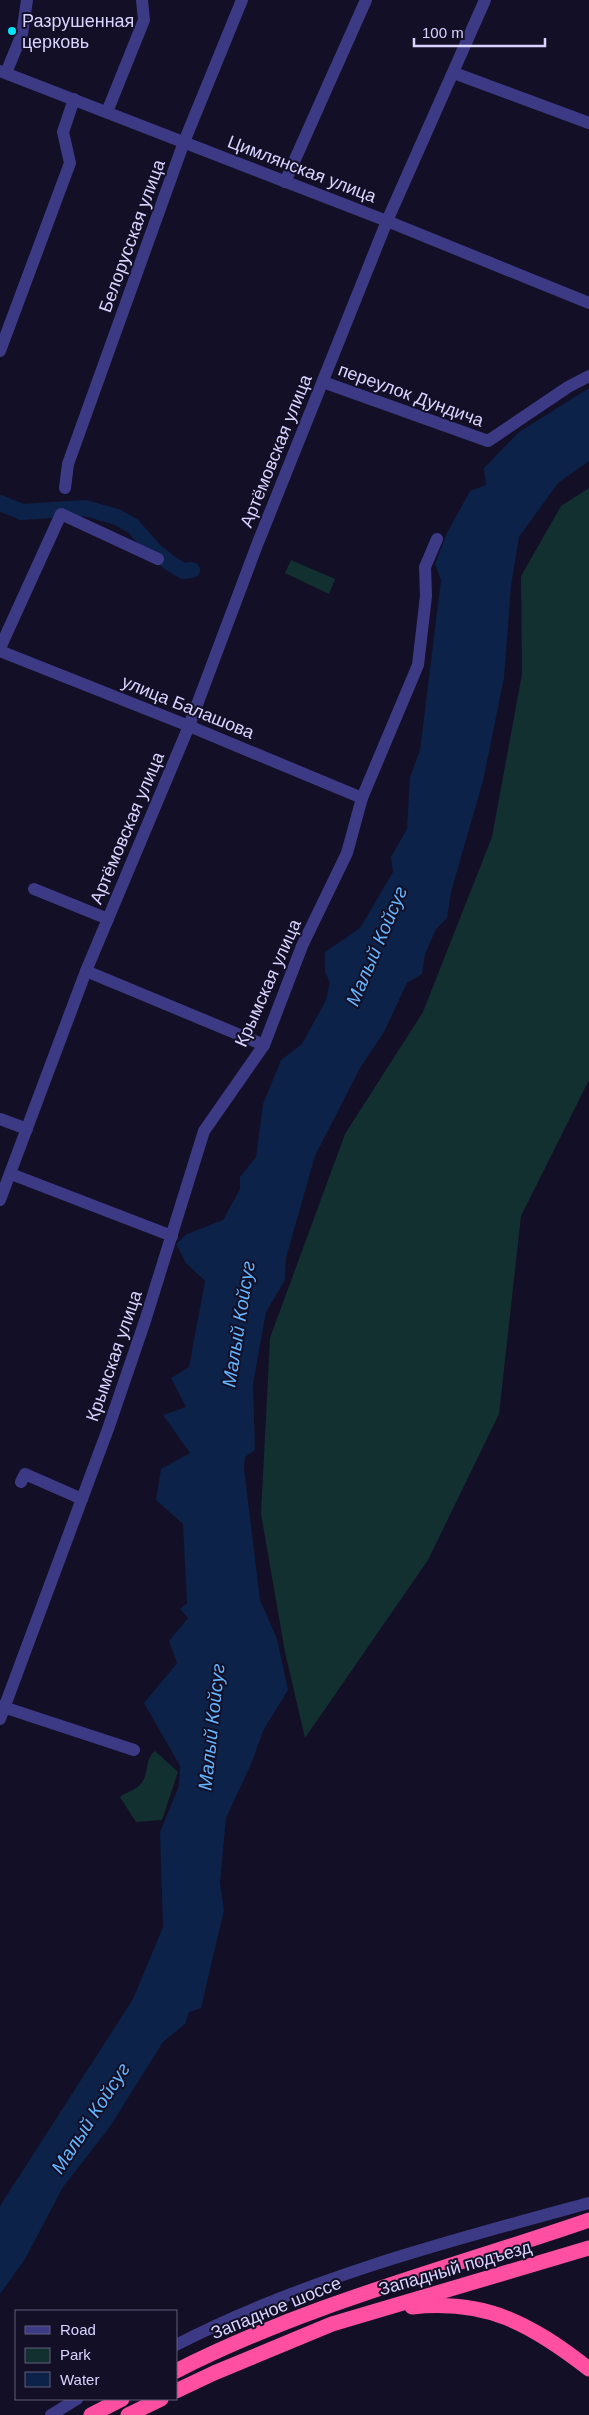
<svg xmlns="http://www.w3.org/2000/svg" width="589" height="2415" viewBox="0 0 589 2415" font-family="Helvetica,sans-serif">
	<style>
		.green { fill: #12302f }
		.water { fill: #0c2248 }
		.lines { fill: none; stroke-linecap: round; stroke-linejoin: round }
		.river { stroke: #0c2248; stroke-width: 16 }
		.minor { stroke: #3d3a85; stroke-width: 12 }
		.highway { stroke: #ff4fa3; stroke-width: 15 }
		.poi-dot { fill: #00e5ff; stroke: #130f26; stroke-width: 2 }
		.labels { text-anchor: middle; stroke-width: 4; stroke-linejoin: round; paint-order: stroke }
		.poi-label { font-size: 18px; fill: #d9d4ff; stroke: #130f26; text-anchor: start }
		.street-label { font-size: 18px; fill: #d9d4ff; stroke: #130f26 }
		.water-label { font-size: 19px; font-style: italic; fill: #62b6ff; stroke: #130f26 }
	</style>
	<rect width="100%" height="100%" fill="#130f26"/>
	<g class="green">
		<polygon points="589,488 589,1080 521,1216 499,1414 428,1560 305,1738 285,1652 261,1514 270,1338 345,1134 423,1012 492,837 522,674 521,576 561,506"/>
		<polygon points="291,560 335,579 329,594 285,573"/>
		<path d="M155,1751L178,1772L162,1820L136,1822L120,1797C128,1791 137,1790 143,1781C149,1770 145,1759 155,1751Z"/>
	</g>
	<polygon class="water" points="589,388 589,461 558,483 519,537 511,586 504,678 483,781 451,892 447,918 436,929 425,954 422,974 407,983 384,1032 360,1068 315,1156 286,1258 285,1280 266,1312 253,1384 255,1450 245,1457 244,1468 260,1600 277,1639 288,1690 264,1729 251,1764 226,1818 220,1883 224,1910 201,2008 189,2012 185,2024 163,2042 109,2128 63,2187 25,2259 0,2294 0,2206 133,1999 163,1927 160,1832 179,1786 180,1766 144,1703 177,1663 169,1641 188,1618 180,1609 187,1603 183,1524 156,1500 161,1469 190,1453 163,1415 186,1407 171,1378 189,1367 205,1281 186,1263 176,1244 187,1234 223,1220 240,1189 240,1177 256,1157 263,1104 281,1060 302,1044 326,1000 330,982 325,972 325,952 360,928 393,872 391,857 407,829 410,777 420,750 441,580 435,564 447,533 470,491 486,485 484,468 519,432"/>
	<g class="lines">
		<polyline class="river" points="0,503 22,512 85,508 117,517 133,526 155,551 170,563 183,571 192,570"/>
		<g class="minor">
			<polyline points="0,71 387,221 589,303"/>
			<polyline points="6,73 22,34 27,0"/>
			<polyline points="454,73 589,123"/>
			<polyline points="107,112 144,20 142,0"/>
			<polyline points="285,182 366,0"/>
			<polyline points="0,351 70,163 63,132 74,99"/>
			<polyline points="323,382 488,441 568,387 589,376"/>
			<polyline points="65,488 68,464 184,142 242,0"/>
			<polyline points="0,648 61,514 158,559"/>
			<polyline points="0,651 189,726 362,798"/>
			<polyline points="34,889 108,919"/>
			<polyline points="86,971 264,1045"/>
			<polyline points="0,1119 27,1129"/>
			<polyline points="11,1174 172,1236"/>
			<polyline points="0,1200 86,971 189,726 257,545 387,221 485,0"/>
			<polyline points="21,1482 25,1474 82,1499"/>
			<polyline points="0,1706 134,1750"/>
			<polyline points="0,1719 108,1429 145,1321 204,1131 264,1045 302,946 347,853 362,798 418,665 426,596 425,567 437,539"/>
			<path d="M176,2345C306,2278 449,2241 589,2203"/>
			<polyline points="51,2415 77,2399"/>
		</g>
		<g class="highway">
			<path d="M412,2307C487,2299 531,2324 589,2369"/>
			<path d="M176,2371C307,2304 450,2268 589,2220"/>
			<polyline points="176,2391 214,2373 332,2324 589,2248"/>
			<polyline points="91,2415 122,2399"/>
			<polyline points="128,2415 161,2399"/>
		</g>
	</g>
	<circle class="poi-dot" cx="12" cy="31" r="5"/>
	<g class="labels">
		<g class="poi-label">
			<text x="22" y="27">Разрушенная<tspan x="22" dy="21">церковь</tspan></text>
		</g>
		<g class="street-label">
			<text transform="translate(302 169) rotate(21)" y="6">Цимлянская улица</text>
			<text transform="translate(132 236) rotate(-70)" y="6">Белорусская улица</text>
			<text transform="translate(411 395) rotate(20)" y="6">переулок Дундича</text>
			<text transform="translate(276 451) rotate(-68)" y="6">Артёмовская улица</text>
			<text transform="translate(188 707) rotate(22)" y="6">улица Балашова</text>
			<text transform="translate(127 828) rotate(-67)" y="6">Артёмовская улица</text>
			<text transform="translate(268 983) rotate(-66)" y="6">Крымская улица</text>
			<text transform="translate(114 1356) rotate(-71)" y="6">Крымская улица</text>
			<text transform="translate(455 2268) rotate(-16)" y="6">Западный подъезд</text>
			<text transform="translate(276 2308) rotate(-22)" y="6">Западное шоссе</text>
		</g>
		<g class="water-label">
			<text transform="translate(376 946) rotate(-67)" y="7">Малый Койсуг</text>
			<text transform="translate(238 1324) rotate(-81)" y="7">Малый Койсуг</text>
			<text transform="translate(211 1727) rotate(-84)" y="7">Малый Койсуг</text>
			<text transform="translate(90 2118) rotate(-57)" y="7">Малый Койсуг</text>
		</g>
	</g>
	<rect x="15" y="2310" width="162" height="90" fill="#130f26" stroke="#625e7d"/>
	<rect x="25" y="2326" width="25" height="8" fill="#3d3a85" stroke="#625e7d"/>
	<text x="60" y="2335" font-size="15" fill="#d9d4ff">Road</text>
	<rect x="25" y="2348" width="25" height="15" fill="#12302f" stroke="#625e7d"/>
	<text x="60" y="2360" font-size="15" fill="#d9d4ff">Park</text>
	<rect x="25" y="2372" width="25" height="15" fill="#0c2248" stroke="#625e7d"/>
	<text x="60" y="2385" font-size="15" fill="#d9d4ff">Water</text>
	<path d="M414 38v8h131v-8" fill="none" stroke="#d9d4ff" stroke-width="2.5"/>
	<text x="422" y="38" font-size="15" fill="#d9d4ff" stroke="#130f26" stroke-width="4" paint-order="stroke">100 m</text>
</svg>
